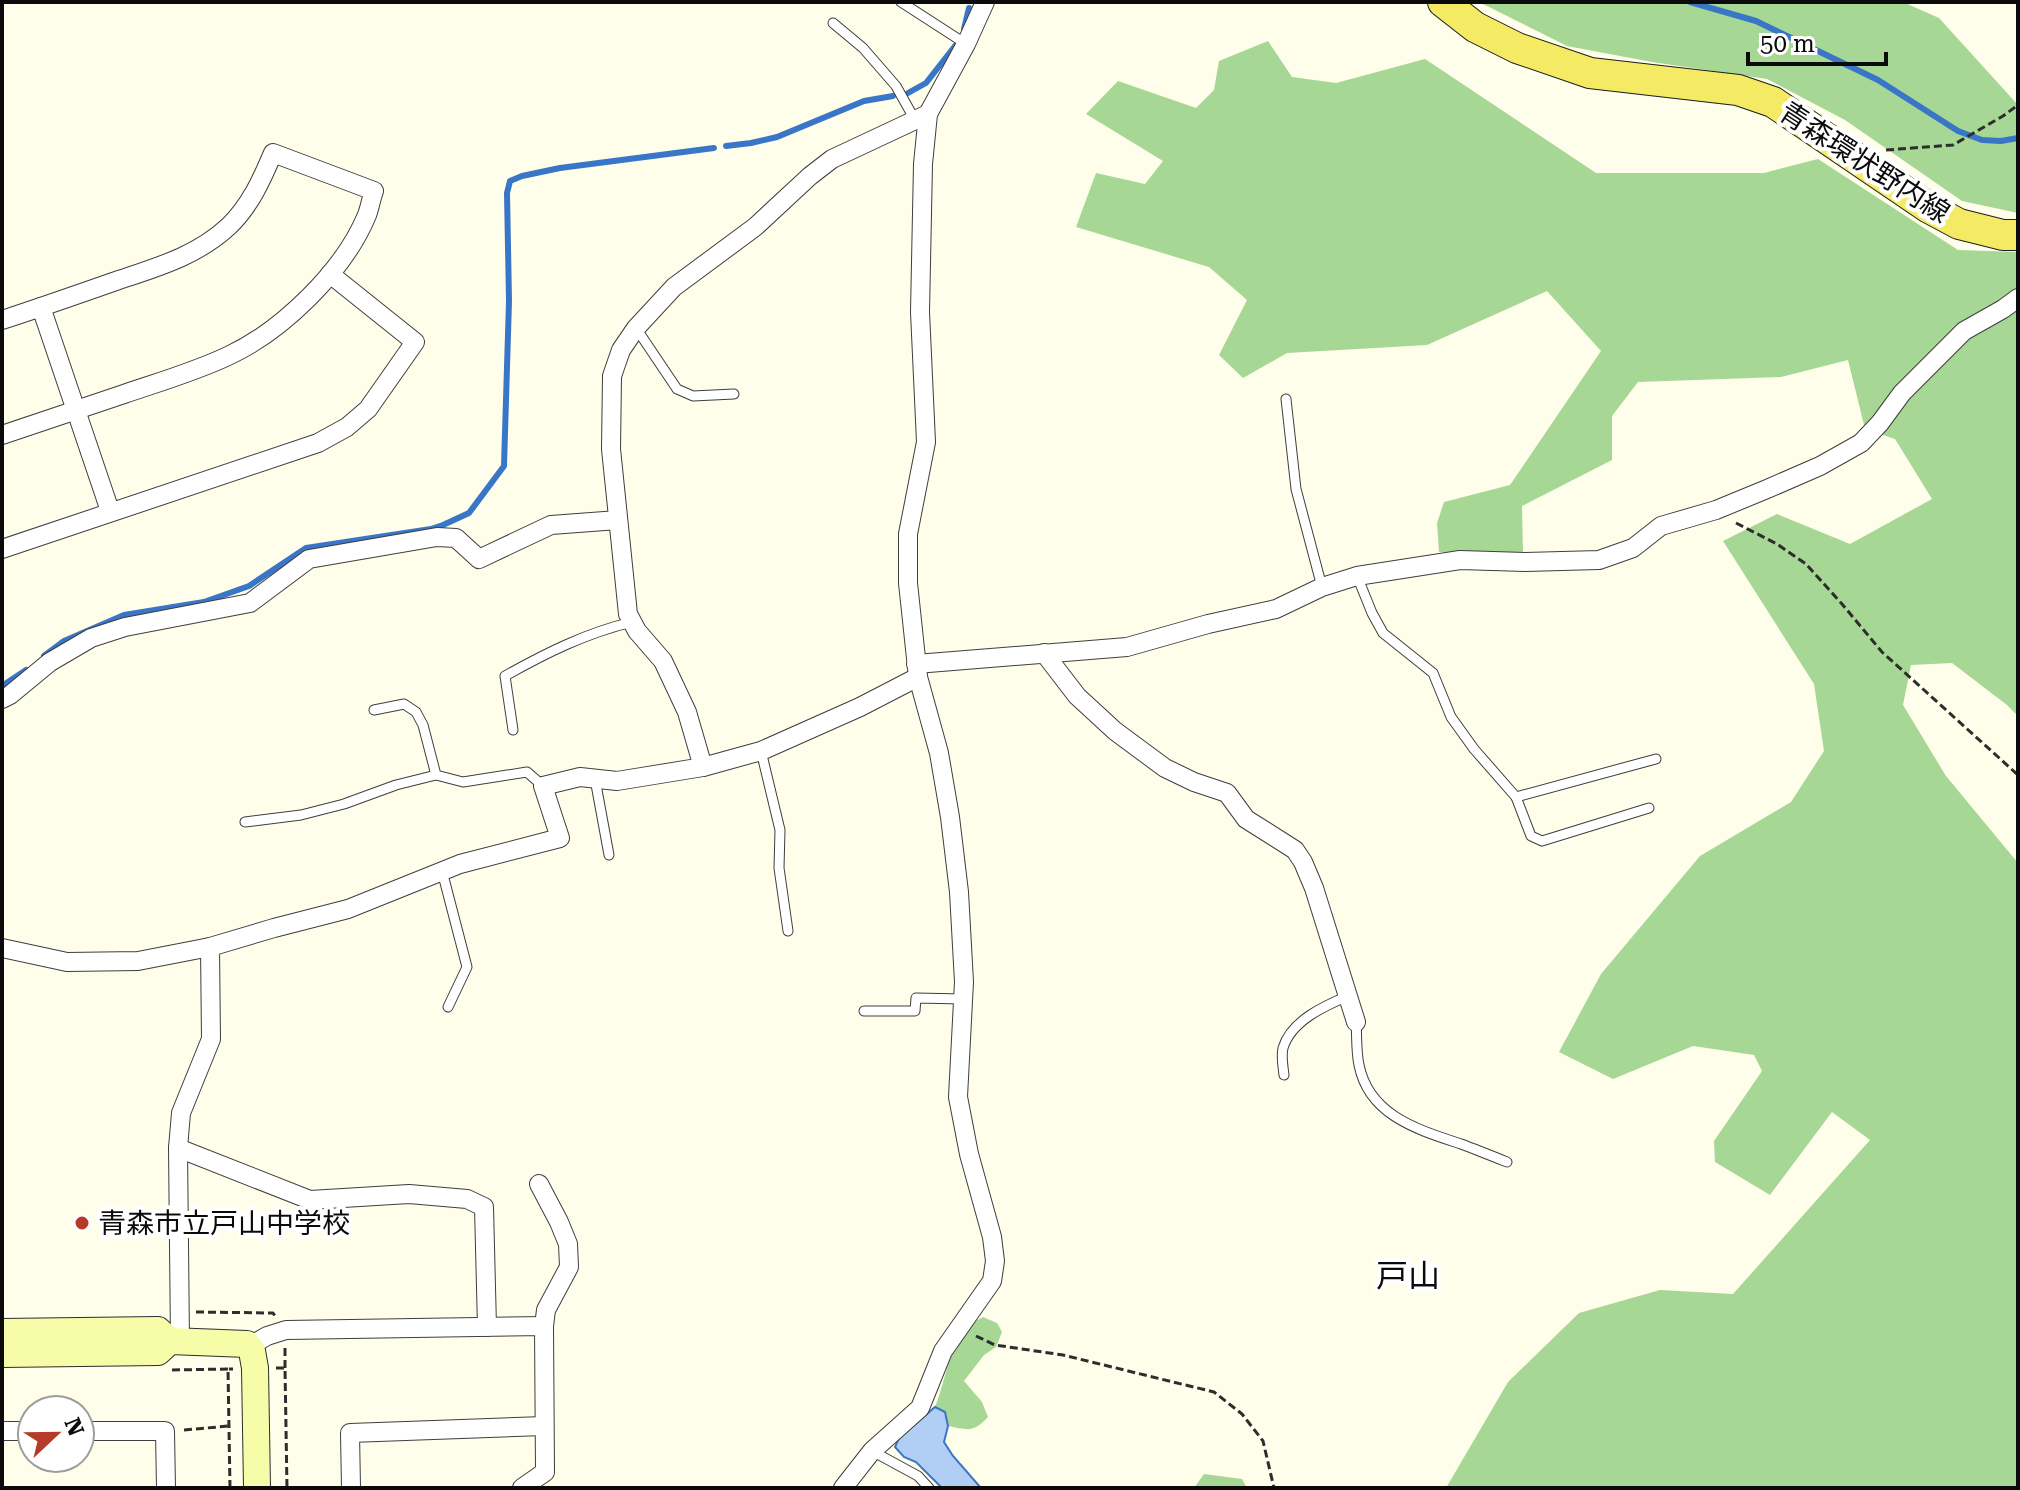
<svg xmlns="http://www.w3.org/2000/svg" width="2020" height="1490" viewBox="0 0 2020 1490" font-family="'Roboto Serif','Noto Sans JP',serif">
	<style>
		.forest { fill: #a7d795 }
		.water { fill: #b1cff4; stroke: #3a76c8; stroke-width: 2 }
		.lines { fill: none; stroke-linecap: round; stroke-linejoin: round }
		.stream { stroke: #3a76c8; stroke-width: 6 }
		.lane-casing { stroke: #3e3e3e; stroke-width: 11 }
		.street-casing { stroke: #3e3e3e; stroke-width: 20 }
		.secondary-casing { stroke: #2d2d2d; stroke-width: 28 }
		.primary-casing { stroke: #1c1c1c; stroke-width: 32 }
		.path { stroke: #2d2d2d; stroke-width: 3; stroke-dasharray: 8 4; stroke-linecap: butt }
		.lane { stroke: #fff; stroke-width: 9 }
		.street { stroke: #fff; stroke-width: 18 }
		.secondary { stroke: #f6fca7; stroke-width: 26 }
		.primary { stroke: #f4ea64; stroke-width: 30 }
		.poi-dot { fill: #b53b29; stroke: #fff; stroke-width: 3 }
		.labels { text-anchor: middle; stroke-width: 8; stroke-linejoin: round; paint-order: stroke }
		.street-label { font-size: 28px; fill: #0b0b0b; stroke: #fff }
		.poi-label { font-size: 28px; fill: #0b0b0b; stroke: #fff; text-anchor: start }
		.quarter-label { font-size: 32px; fill: #0b0b0b; stroke: #fff }
	</style>
	<rect width="100%" height="100%" fill="#fefeea"/>
	<g class="forest">
		<polygon points="1479,2 1903,2 1939,18 2018,105 2018,213 1962,201 1845,120 1767,79 1652,62 1567,46"/>
		<polygon points="1268,41 1292,77 1336,83 1425,59 1596,173 1764,173 1818,159 1958,250 2018,252 2018,716 2007,705 1952,663 1911,665 1903,705 1946,776 2018,863 2018,1488 1446,1488 1508,1382 1579,1313 1660,1290 1733,1294 1870,1140 1832,1112 1770,1195 1715,1162 1714,1141 1762,1071 1754,1055 1693,1046 1613,1079 1559,1052 1601,974 1700,856 1791,802 1824,751 1814,684 1723,541 1777,514 1850,544 1932,499 1895,439 1865,429 1848,360 1781,377 1638,382 1612,416 1612,460 1522,506 1523,553 1439,552 1437,523 1444,502 1510,485 1601,351 1547,291 1427,345 1287,353 1243,378 1219,355 1247,300 1209,267 1076,227 1096,173 1145,184 1163,161 1086,114 1118,81 1196,108 1214,90 1219,61"/>
		<path d="M983,1317L997,1323L1002,1332L996,1347L984,1355L964,1381L982,1402L988,1417C973,1433 968,1430 948,1426L945,1412L935,1407C948,1376 949,1333 983,1317Z"/>
		<polygon points="1204,1474 1242,1479 1247,1488 1194,1488"/>
	</g>
	<polygon class="water" points="935,1407 945,1412 948,1426 944,1442 953,1456 981,1488 942,1488 916,1462 904,1457 895,1447 899,1438"/>
	<g class="lines">
		<g class="stream">
			<polyline points="1690,2 1756,21 1878,80 1958,131 1982,140 2001,141 2018,138"/>
			<polyline points="964,29 969,8"/>
			<polyline points="908,93 926,83 955,46"/>
			<polyline points="726,146 751,143 777,137 864,101 893,96"/>
			<polyline points="44,656 64,641 124,615 204,602 249,586 306,548 431,529 443,525 469,513 504,466 509,301 507,193 510,181 522,176 560,168 714,148"/>
			<polyline points="2,686 26,670"/>
		</g>
		<defs>
			<g id="lane">
				<polyline points="901,2 966,44"/>
				<polyline points="833,23 863,48 896,86 915,120"/>
				<polyline points="636,328 677,389 693,396 734,394"/>
				<polyline points="1286,399 1296,489 1322,587"/>
				<polyline points="1357,576 1372,613 1383,633 1433,673 1451,717 1474,749 1516,797 1531,836 1542,841 1649,808"/>
				<polyline points="374,710 404,704 416,712 423,725 436,775 463,782 527,772 543,786"/>
				<path d="M513,730L505,676C546,653 586,633 632,622"/>
				<polyline points="761,751 780,830 779,868 788,931"/>
				<polyline points="595,779 609,855"/>
				<polyline points="1516,797 1656,759"/>
				<polyline points="245,822 301,815 344,804 396,785 436,775"/>
				<polyline points="442,871 467,967 448,1007"/>
				<polyline points="864,1011 915,1011 916,998 963,999"/>
				<path d="M1356,1022C1357,1036 1356,1051 1359,1065C1369,1116 1419,1130 1461,1144C1477,1150 1492,1156 1507,1162"/>
				<path d="M1284,1075C1283,1067 1281,1056 1283,1048C1291,1021 1324,1006 1348,996"/>
				<polyline points="872,1451 918,1476 929,1488"/>
			</g>
			<g id="street">
				<polyline points="41,307 110,511"/>
				<path d="M2,320C39,308 76,295 113,282C154,268 196,257 229,226C250,206 262,179 273,153L374,191C371,199 370,207 367,215C344,271 282,331 228,356C194,372 159,382 124,394C83,408 43,421 2,435"/>
				<polyline points="2,549 318,443 347,427 368,409 415,342 330,274"/>
				<polyline points="1044,653 1077,696 1115,731 1165,768 1194,782 1227,793 1246,819 1295,850 1303,862 1314,888 1356,1022"/>
				<polyline points="916,664 1127,647 1208,624 1276,609 1322,587 1357,576 1460,560 1525,562 1599,560 1633,548 1661,526 1716,510 1767,489 1820,466 1861,443 1880,423 1902,393 1964,331 2003,309 2018,298"/>
				<polyline points="2,699 10,695 50,662 91,638 125,627 250,603 309,559 437,537 456,538 479,559 551,525 618,520"/>
				<polyline points="703,767 687,712 663,661 637,631 628,614 611,449 612,376 621,350 636,328 674,287 755,227 810,176 832,159 928,114"/>
				<polyline points="2,948 67,962 138,961 210,947 274,928 348,909 460,864 560,838 543,786 580,777 617,781 703,767 761,751 860,707 918,677"/>
				<polyline points="178,1148 310,1200 409,1194 467,1199 484,1207 487,1327"/>
				<polyline points="539,1184 559,1222 568,1244 569,1267 546,1310 544,1326"/>
				<polyline points="180,1341 178,1148 181,1113 211,1039 210,947"/>
				<polyline points="250,1346 267,1336 286,1330 544,1326 545,1472 522,1488"/>
				<polyline points="2,1431 32,1431"/>
				<polyline points="80,1431 165,1431 166,1488"/>
				<polyline points="351,1488 350,1433 544,1426"/>
				<polyline points="843,1488 872,1451 920,1408 943,1351 992,1281 995,1261 992,1237 969,1154 958,1097 964,982 959,892 950,817 939,753 918,677 908,583 908,534 926,442 920,312 923,164 928,114 966,44 985,2"/>
			</g>
			<g id="secondary">
				<polyline points="2,1332 158,1330 170,1341"/>
				<polyline points="2,1354 158,1352 170,1341 247,1344 252,1351 255,1368 257,1488"/>
			</g>
			<polyline id="primary" points="1443,2 1475,27 1517,48 1590,73 1738,90 1773,102 1929,208 1959,224 2003,235 2018,235"/>
		</defs>
		<use href="#lane" class="lane-casing"/>
		<use href="#street" class="street-casing"/>
		<use href="#secondary" class="secondary-casing"/>
		<use href="#primary" class="primary-casing"/>
		<g class="path">
			<polyline points="1886,150 1953,145 2003,116 2018,105"/>
			<polyline points="1736,523 1777,544 1806,564 1842,604 1882,652 2018,775"/>
			<polyline points="196,1312 273,1313 275,1316"/>
			<polyline points="976,1336 995,1345 1063,1355 1214,1392 1242,1414 1263,1441 1274,1488"/>
			<polyline points="276,1368 285,1368 287,1488"/>
			<polyline points="285,1368 285,1348"/>
			<polyline points="172,1370 228,1369"/>
			<polyline points="184,1430 229,1426"/>
			<polyline points="230,1488 228,1369 233,1369"/>
		</g>
		<use href="#lane" class="lane"/>
		<use href="#street" class="street"/>
		<use href="#secondary" class="secondary"/>
		<use href="#primary" class="primary"/>
	</g>
	<circle class="poi-dot" cx="82" cy="1223" r="8"/>
	<g class="labels">
		<g class="street-label">
			<text transform="translate(1865 162) rotate(33)" y="10">青森環状野内線</text>
		</g>
		<g class="poi-label">
			<text x="98" y="1233">青森市立戸山中学校</text>
		</g>
		<g class="quarter-label">
			<text x="1408" y="1287">戸山</text>
		</g>
	</g>
	<rect width="2020" height="1490" fill="none" stroke="#0b0b0b" stroke-width="8"/>
	<g transform="translate(56 1434) rotate(68)"><circle r="38" fill="#ffffff" stroke="#9d9d9d" stroke-width="2"/>
	<path d="M0-6L14 30L0 20L-14 30Z" fill="#b53b29"/>
	<text y="-12" font-size="22" font-weight="bold" text-anchor="middle" fill="#0b0b0b">N</text>
	</g>
	<path d="M1748 52v12h138v-12" fill="none" stroke="#0b0b0b" stroke-width="4"/>
	<text x="1760" y="52" font-size="24" fill="#0b0b0b" stroke="#ffffff" stroke-width="6" paint-order="stroke">50 m</text>
</svg>
